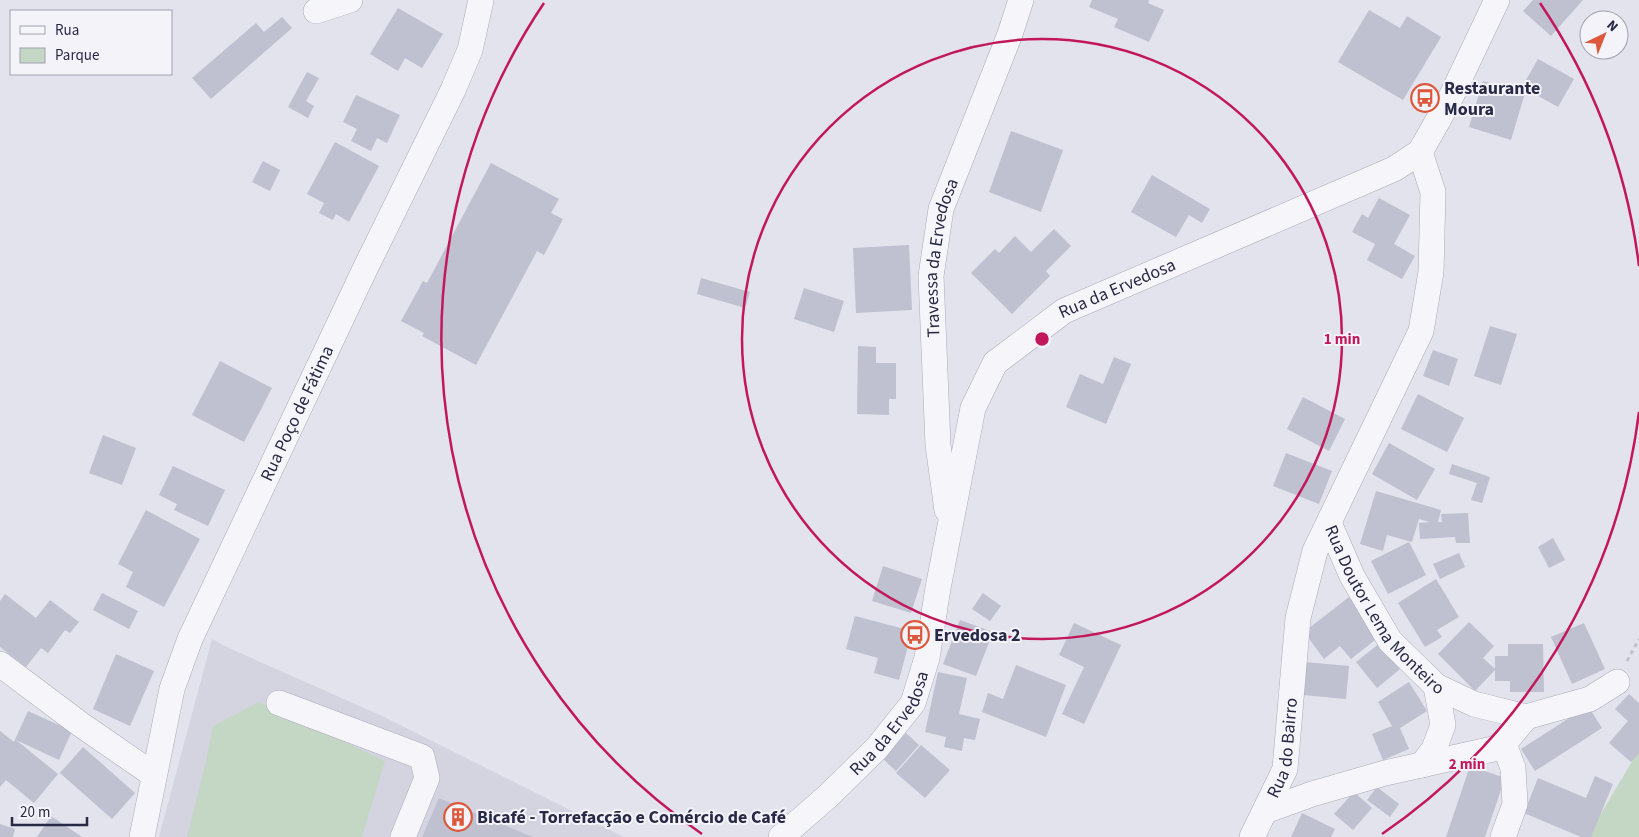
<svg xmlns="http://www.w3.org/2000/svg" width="1639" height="837" viewBox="0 0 1639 837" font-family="'Source Sans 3',sans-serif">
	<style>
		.built { fill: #d4d4e1 }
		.green { fill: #c3d7c4 }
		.building { fill: #bfc0d0 }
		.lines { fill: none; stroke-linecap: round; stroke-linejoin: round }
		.minor-casing { stroke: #aaabba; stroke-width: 26 }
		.path { stroke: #c0c1cb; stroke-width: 3; stroke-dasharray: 4 4; stroke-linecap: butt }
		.minor { stroke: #f6f6fa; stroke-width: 25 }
		.ring { fill: none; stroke: #c2185b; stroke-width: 2.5 }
		.labels { text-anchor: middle; stroke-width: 4; stroke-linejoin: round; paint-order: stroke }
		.poi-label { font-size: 18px; font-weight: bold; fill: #282946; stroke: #f3f3f9; text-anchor: start }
		.street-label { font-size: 18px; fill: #282946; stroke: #f3f3f9 }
		.centre { fill: #c2185b; stroke: #f3f3f9; stroke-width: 2.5 }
		.ring-label { font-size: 15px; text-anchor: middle; font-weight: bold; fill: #c2185b; stroke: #f3f3f9; stroke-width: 4; stroke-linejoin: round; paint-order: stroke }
	</style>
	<rect width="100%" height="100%" fill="#e2e3ec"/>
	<polygon class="built" points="212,639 231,649 380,715 624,837 159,837"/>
	<g class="green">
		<polygon points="259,702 385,761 362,837 187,837 206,761 213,726"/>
		<polygon points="1639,750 1639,837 1587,837"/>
	</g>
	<g class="building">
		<polygon points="1092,0 1149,0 1148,3 1164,10 1149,42 1114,27 1118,19 1089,7"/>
		<polygon points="1533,0 1583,0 1551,36 1523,11"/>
		<polygon points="398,8 443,34 422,68 405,58 398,71 370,54"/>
		<polygon points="1369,10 1400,28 1407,16 1441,37 1403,100 1338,62"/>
		<polygon points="282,17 292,28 211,99 192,78 256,23 264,32"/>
		<polygon points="1538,59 1574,79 1558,107 1522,87"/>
		<polygon points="307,72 319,78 306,101 314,106 308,118 288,107"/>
		<polygon points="1483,81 1525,93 1511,140 1469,127"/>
		<polygon points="356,95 400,115 387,143 377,138 371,151 351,141 357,129 343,122"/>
		<polygon points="1011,131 1063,150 1041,212 989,192"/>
		<polygon points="335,142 379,166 349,222 336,214 333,220 319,213 324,203 307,194"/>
		<polygon points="263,161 280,170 270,191 252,182"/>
		<polygon points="491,163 559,199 551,213 563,219 544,255 537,251 476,365 422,336 424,333 401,321 423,281 427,283"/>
		<polygon points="1152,175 1210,209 1202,223 1189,215 1176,237 1131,212"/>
		<polygon points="1379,198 1410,215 1394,244 1415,256 1402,279 1367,260 1375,244 1352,232 1362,214 1368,218"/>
		<polygon points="1054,229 1071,246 1046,271 1050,276 1012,314 971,273 995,249 999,253 1015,236 1031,252"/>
		<polygon points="909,245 912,310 856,313 853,248"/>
		<polygon points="701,278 750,292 745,308 697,294"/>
		<polygon points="804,288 844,301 834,332 794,319"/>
		<polygon points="1490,326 1517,334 1501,385 1474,376"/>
		<polygon points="858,346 876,347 876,363 896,363 896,399 889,399 889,415 857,414"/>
		<polygon points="1433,350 1458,359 1449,386 1423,376"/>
		<polygon points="1114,357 1131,364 1106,424 1066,407 1080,374 1103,384"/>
		<polygon points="220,361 272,388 244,442 192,415"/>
		<polygon points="1418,394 1464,418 1447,452 1401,429"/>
		<polygon points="1303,397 1345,419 1329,451 1287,429"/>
		<polygon points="103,435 136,448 122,485 89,473"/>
		<polygon points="1389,443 1435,469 1417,500 1372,474"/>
		<polygon points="1286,453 1332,471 1319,504 1273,486"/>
		<polygon points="1452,464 1490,477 1482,503 1471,500 1477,483 1449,474"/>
		<polygon points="173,466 225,490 208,526 174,510 177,504 159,495"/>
		<polygon points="1376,491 1441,510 1438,522 1442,522 1441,514 1468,513 1470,543 1456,543 1455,537 1420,539 1419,523 1430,522 1419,519 1412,542 1387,535 1383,551 1360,544"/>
		<polygon points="146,510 200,539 164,607 126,587 133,572 118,564"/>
		<polygon points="1553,538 1565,560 1549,568 1538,547"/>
		<polygon points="1409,542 1426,575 1388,594 1371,561"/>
		<polygon points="1459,553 1465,567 1440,579 1433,564"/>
		<polygon points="883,566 922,579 911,613 872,601"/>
		<polygon points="1436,579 1459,617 1437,630 1442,637 1425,647 1398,603"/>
		<polygon points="102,593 138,611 129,629 93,610"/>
		<polygon points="983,593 1001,606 990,621 972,609"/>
		<polygon points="5,594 36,618 50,600 79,622 70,633 65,630 48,653 41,648 26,667 0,647 0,601"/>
		<polygon points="1349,597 1380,636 1351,659 1340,646 1324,659 1304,632"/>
		<polygon points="855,616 912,631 899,680 874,673 878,658 846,649"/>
		<polygon points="960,620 993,632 976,676 943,664"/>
		<polygon points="1469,622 1494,646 1483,658 1495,669 1495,656 1508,656 1508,644 1543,644 1544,692 1510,692 1510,681 1495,681 1495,670 1475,691 1438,654"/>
		<polygon points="1074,623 1121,645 1084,724 1062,714 1084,667 1059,655"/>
		<polygon points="1584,623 1605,669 1572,684 1551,637"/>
		<polygon points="1380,643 1400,669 1377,688 1356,662"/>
		<polygon points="116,654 154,671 130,726 93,709"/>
		<polygon points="1305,662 1349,666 1346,699 1303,695"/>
		<polygon points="1016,665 1066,685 1046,737 982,712 988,693 1003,699"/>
		<polygon points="938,672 967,678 959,714 980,719 975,740 964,738 962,751 944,747 946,737 925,732"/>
		<polygon points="1409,682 1427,711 1400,728 1409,749 1383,760 1372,734 1392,726 1378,702"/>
		<polygon points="1629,694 1639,703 1639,753 1631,762 1609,743 1628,721 1615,709"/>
		<polygon points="1588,706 1602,728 1535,771 1521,749"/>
		<polygon points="28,711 72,731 59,760 16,740 58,774 34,803 6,780 0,787 0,731 14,742"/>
		<polygon points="906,733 919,745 896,771 883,759"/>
		<polygon points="921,745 950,770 925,798 896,773"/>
		<polygon points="83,747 135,793 112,819 60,773"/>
		<polygon points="1470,766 1505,778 1485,837 1446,837"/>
		<polygon points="1595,776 1613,784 1591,837 1581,837 1524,813 1538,778 1586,798"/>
		<polygon points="1377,787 1399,804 1390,817 1367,800"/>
		<polygon points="1354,792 1372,808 1353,830 1334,814"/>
		<polygon points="439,798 533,837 422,837"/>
		<polygon points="1302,813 1335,829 1331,837 1291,837"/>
		<polygon points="51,816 82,837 37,837"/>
		<polygon points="0,824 15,829 13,837 0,837"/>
	</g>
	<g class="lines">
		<defs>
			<g id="minor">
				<polyline points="316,11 350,0"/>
				<path id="s1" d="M947,510L938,445L931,276L941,209L1010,34L1021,0"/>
				<path id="s2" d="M1329,523L1352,576L1390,641L1436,686L1474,704L1526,717L1590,699L1617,682"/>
				<polyline points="0,664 80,724 154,775"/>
				<polyline points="279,703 422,757 427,778 403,837"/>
				<polyline points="1422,765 1434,749 1443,725 1436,686"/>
				<polyline points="1265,811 1312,794 1385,773 1493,749 1504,744 1526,717"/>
				<path id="s3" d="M142,837L172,689L190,639L364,271L453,90L470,50L481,0"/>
				<path id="s4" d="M781,837L827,797L877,748L913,703L927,658L938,588L973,408L995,363L1064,311L1394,169L1420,152L1449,101L1497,0"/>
				<path id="s5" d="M1252,837L1285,769L1298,618L1315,551L1421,331L1431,272L1433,192L1420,152"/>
				<polyline points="1503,837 1515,804 1513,768 1504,744"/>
			</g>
		</defs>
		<use href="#minor" class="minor-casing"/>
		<polyline class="path" points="1627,661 1639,639"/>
		<use href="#minor" class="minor"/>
	</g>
	<g class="ring">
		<circle cx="1042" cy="339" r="300"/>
		<path d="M1639 412A601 601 0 0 1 1382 834M702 834A601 601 0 0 1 544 3M1540 3A601 601 0 0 1 1639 266"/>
	</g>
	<defs>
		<symbol id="bus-ring" viewBox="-11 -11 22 22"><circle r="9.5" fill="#f3f3f9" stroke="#dd573b" stroke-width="1.5"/><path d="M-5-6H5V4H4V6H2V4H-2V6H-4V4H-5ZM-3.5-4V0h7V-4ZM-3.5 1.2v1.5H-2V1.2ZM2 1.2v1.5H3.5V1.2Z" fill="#dd573b"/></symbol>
		<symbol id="building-ring" viewBox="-11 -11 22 22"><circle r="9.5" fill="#f3f3f9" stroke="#dd573b" stroke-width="1.5"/><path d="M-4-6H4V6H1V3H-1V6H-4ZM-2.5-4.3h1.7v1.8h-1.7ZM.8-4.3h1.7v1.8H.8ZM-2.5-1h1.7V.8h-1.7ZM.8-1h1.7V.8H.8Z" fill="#dd573b"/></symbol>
	</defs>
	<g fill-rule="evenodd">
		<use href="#bus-ring" x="1409" y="82" width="32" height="32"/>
		<use href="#bus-ring" x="899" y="619" width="32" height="32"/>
		<use href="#building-ring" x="442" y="801" width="32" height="32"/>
	</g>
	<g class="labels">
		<g class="poi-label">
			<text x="1444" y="94">Restaurante<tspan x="1444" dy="21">Moura</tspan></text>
			<text x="934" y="641">Ervedosa 2</text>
			<text x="477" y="823">Bicafé - Torrefacção e Comércio de Café</text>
		</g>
		<g class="street-label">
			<text dy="6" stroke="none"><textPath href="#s1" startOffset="254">Travessa da Ervedosa</textPath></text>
			<text dy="6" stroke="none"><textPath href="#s4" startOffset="684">Rua da Ervedosa</textPath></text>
			<text dy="6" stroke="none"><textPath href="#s3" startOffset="454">Rua Poço de Fátima</textPath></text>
			<text dy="6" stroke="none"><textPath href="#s2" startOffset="104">Rua Doutor Lema Monteiro</textPath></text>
			<text dy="6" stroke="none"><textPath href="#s4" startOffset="159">Rua da Ervedosa</textPath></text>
			<text dy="6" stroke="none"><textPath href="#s5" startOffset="96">Rua do Bairro</textPath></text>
		</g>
	</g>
	<circle cx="1042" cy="339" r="8" class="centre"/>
	<g class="ring-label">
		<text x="1342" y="344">1 min</text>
		<text x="1467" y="769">2 min</text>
	</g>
	<rect x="10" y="10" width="162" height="65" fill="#f3f3f9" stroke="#a2a2b1"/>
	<rect x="20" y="26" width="25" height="8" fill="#f6f6fa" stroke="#a2a2b1"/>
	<text x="55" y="35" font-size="15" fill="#282946">Rua</text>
	<rect x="20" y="48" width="25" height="15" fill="#c3d7c4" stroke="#a2a2b1"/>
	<text x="55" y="60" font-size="15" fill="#282946">Parque</text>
	<g transform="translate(1604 35) rotate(43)"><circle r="24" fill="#f3f3f9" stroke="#a2a2b1"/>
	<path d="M0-4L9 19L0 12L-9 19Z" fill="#dd573b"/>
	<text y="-8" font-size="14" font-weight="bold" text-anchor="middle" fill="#282946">N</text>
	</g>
	<path d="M12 817v8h75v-8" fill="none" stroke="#282946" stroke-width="2.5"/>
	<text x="20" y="817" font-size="15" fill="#282946" stroke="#f3f3f9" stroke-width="4" paint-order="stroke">20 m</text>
</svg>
